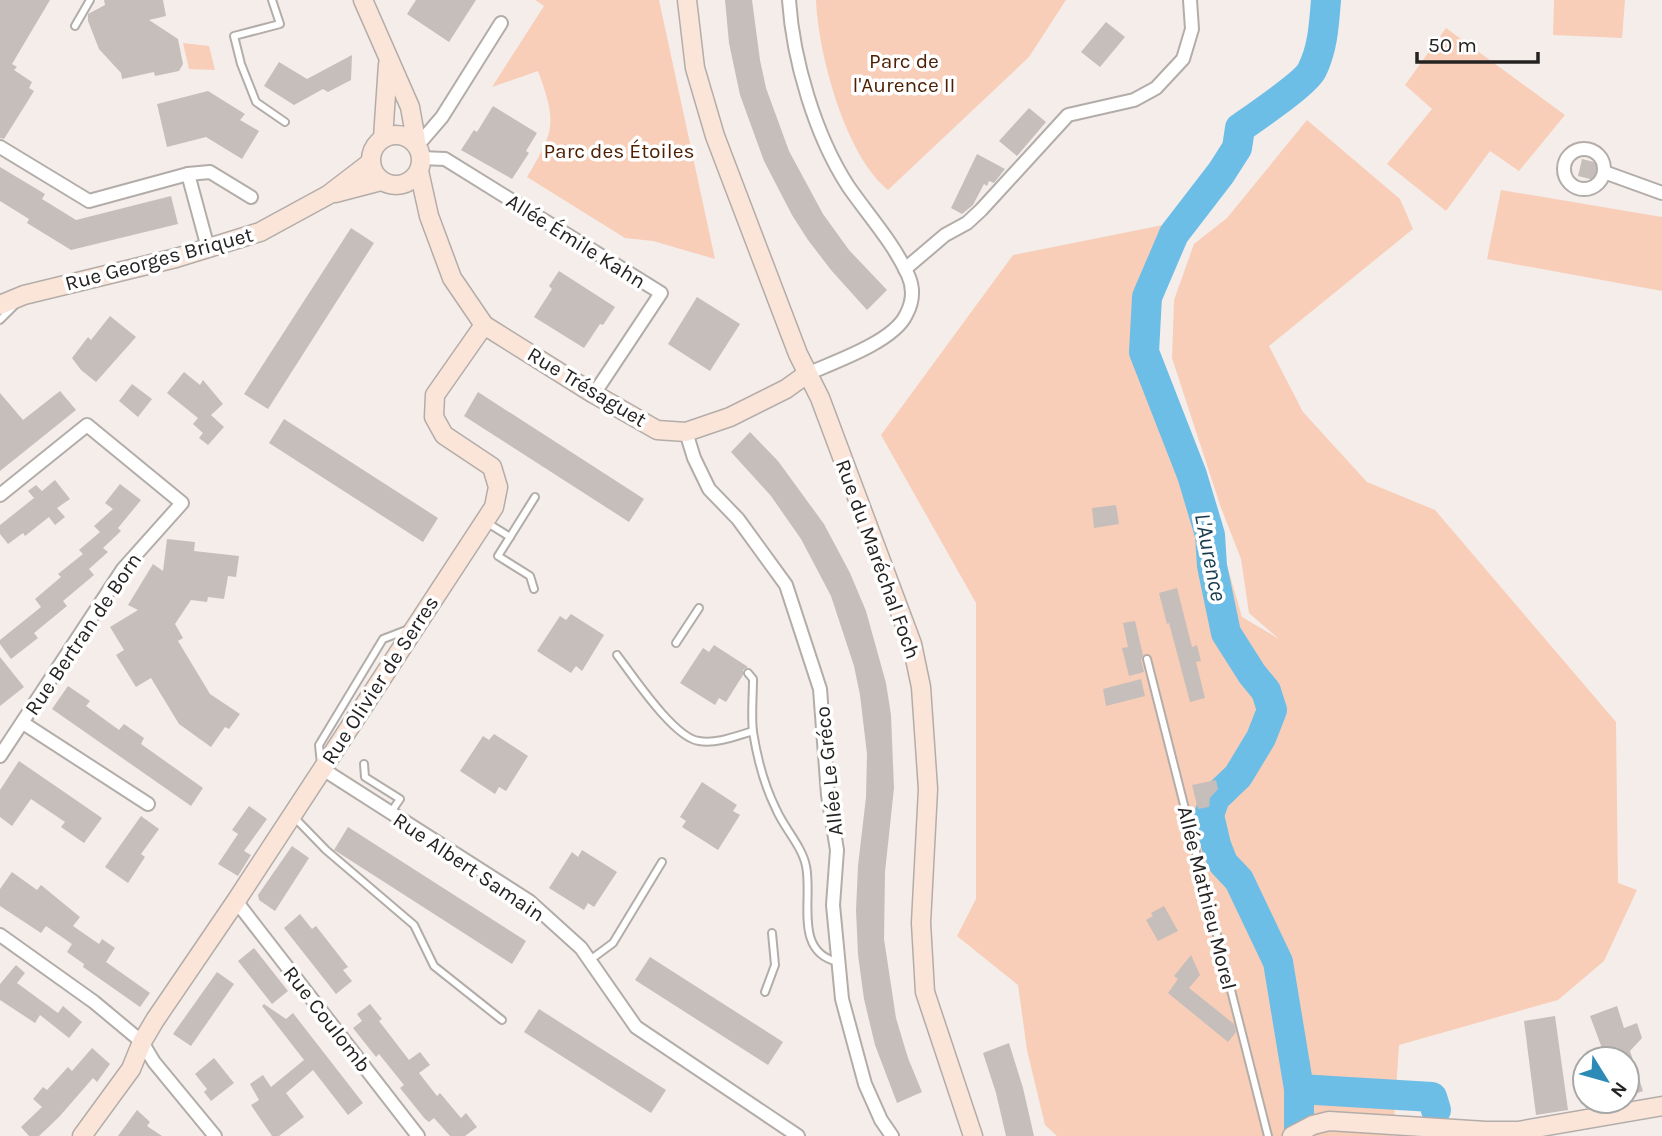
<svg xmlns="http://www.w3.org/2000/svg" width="1662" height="1136" viewBox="0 0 1662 1136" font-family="Karla,sans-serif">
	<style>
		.green { fill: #f8ceb8 }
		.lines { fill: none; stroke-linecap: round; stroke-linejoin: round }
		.river { stroke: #6dbee7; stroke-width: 30 }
		.building { fill: #c5bebb }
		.lane-casing { stroke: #b3ada9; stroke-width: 10 }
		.street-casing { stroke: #b3ada9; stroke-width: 16 }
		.secondary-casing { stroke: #b3ada9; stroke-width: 21 }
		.lane { stroke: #fff; stroke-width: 6 }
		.street { stroke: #fff; stroke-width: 12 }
		.secondary { stroke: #fbe5d9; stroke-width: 18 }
		.labels { text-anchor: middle; stroke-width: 7; stroke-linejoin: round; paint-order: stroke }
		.park-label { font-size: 21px; fill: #4e2104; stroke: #fff }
		.street-label { font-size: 21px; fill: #252322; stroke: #fff }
		.water-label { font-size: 23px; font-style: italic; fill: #193d4f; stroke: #fff }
	</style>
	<rect width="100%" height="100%" fill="#f5edea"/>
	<g class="green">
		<path d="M535,0H659L715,259L653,241L625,238L527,177C555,130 557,123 538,71L492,87L544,6Z"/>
		<path d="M816,0H1066L1029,57L888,190C845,156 818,53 816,0Z"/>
		<polygon points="1554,0 1625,0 1622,38 1553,35"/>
		<polygon points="1446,28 1565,115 1519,171 1490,151 1446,211 1387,164 1432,109 1405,85"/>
		<polygon points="183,43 209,46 215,70 189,69"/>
		<polygon points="1307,120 1400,199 1413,229 1269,346 1303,412 1367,482 1435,510 1616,722 1618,883 1637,890 1604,961 1558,1000 1399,1045 1393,1136 1057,1136 1045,1125 1027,1050 1018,985 957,936 976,899 976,603 881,435 1013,255 1188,220 1157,316 1156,359 1216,527 1242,617 1279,639 1249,613 1241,559 1220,505 1172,358 1174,300 1194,244 1227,218"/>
		<polygon points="1501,190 1662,217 1662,291 1487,259"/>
	</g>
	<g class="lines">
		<g class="river">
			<polyline points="1299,1089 1432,1097 1436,1110"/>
			<path d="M1299,1136V1089L1278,962L1239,880L1223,863L1216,845L1209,815L1215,798L1238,776L1261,738L1272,710L1266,691L1252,674L1226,633L1212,566L1210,535L1192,475L1144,352L1147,297L1174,234L1221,173L1237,148L1240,128C1254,118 1306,83 1312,70C1323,48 1324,24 1326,0"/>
		</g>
	</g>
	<g class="building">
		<polygon points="0,0 50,0 12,64 17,67 14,70 32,82 29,88 34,91 4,139 0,138"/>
		<polygon points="104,0 163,0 166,16 149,20 178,39 183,64 179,71 155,76 154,72 122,79 121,73 99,49 88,21 88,14 105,5"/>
		<polygon points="416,0 476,0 449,42 407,14"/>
		<polygon points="725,0 752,0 760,60 766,88 789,151 823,214 849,250 887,290 867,310 831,270 808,240 792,215 764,161 740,95 729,43"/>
		<polygon points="1106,22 1125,37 1100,67 1081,52"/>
		<polygon points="352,55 351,80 328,92 323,89 294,105 264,86 279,62 307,79"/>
		<polygon points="208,91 245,114 240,120 259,131 242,159 206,137 167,147 157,104"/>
		<polygon points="493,106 537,133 526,151 529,153 512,179 461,150 474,130 477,132"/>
		<polygon points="1029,108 1046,122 1017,156 999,141"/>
		<polygon points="977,154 1005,169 994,183 989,181 987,186 984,184 973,205 962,214 951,208"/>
		<polygon points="1582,159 1598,163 1594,180 1578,176"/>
		<polygon points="0,167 45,194 42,199 76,220 171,196 178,224 71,250 27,223 29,219 0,201"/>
		<polygon points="351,228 374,243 268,409 244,394"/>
		<polygon points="559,271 615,307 603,325 600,324 584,348 534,317 552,289 549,286"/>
		<polygon points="697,297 740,324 710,371 668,344"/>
		<polygon points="110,316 136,337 96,382 81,370 72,358 88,337 91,340"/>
		<polygon points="184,372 200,385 203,380 223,404 211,415 224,427 208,445 199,438 203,433 193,424 198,418 167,393"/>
		<polygon points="132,384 152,399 138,417 119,401"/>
		<polygon points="60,391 76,410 0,471 0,393 23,420"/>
		<polygon points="478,392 644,499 629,522 464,416"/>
		<polygon points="284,419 438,518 423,542 269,443"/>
		<polygon points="750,432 778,461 824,524 850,573 866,611 886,683 891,715 894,788 885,872 884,939 896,1018 908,1058 922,1092 897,1103 875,1045 864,999 858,955 856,910 858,866 866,797 867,754 860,695 854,666 831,596 801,539 771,496 731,452"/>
		<polygon points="55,480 70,499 57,508 65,517 55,525 49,517 25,536 23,533 8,544 0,534 0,525 34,498 28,491 36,485 42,491"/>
		<polygon points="120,484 141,500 118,528 121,531 103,548 108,552 89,569 94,575 63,601 67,606 34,633 38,638 11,659 0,644 0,640 41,607 35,599 61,577 58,574 83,554 79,550 100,532 94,526 113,509 105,503"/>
		<polygon points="1116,505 1119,524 1094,528 1092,508"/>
		<polygon points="167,539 195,542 194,551 239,556 236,577 228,576 224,599 208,597 207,602 191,600 175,624 183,638 178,641 210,694 240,714 229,729 225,727 211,747 179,724 151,678 136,687 116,655 124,650 110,627 138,610 128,605 153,564 163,571"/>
		<polygon points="1177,588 1192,647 1197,645 1201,661 1196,662 1205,698 1190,702 1169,623 1167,624 1159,593"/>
		<polygon points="571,614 604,635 582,671 576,666 571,673 537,651 560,616 566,620"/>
		<polygon points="1135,621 1143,655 1141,660 1144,672 1129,676 1122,648 1128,647 1123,623"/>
		<polygon points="714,645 748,667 743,670 743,675 726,702 719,698 715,705 680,683 703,648 709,652"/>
		<polygon points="0,657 24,687 0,706"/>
		<polygon points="1141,679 1145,696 1106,706 1103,689"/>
		<polygon points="68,686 90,701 86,706 119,730 124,724 144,738 141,744 203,788 191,806 52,709"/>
		<polygon points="494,734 528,756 506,791 499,787 495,794 460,771 483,736 489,740"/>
		<polygon points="19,761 102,818 84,843 61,827 65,822 31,799 12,826 0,817 0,790"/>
		<polygon points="1216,780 1218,789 1210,798 1209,807 1198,809 1192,785"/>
		<polygon points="702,782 737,805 733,811 740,815 718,850 682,827 686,821 680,817"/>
		<polygon points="249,806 267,819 244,851 251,855 238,876 218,864 238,834 232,830"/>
		<polygon points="141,816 159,829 141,854 145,857 128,883 105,867"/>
		<polygon points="348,827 526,941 512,964 339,853 334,850"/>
		<polygon points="292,846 309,858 275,911 259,900 258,895"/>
		<polygon points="582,850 617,872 594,907 588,903 584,910 549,888 572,852 578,857"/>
		<polygon points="12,872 37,890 41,885 80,917 73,926 99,944 102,939 115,948 106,962 150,993 140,1007 83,967 84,964 67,952 72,944 46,926 41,933 0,906 0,889"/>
		<polygon points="1164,906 1178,931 1158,941 1146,920 1153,916 1151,913"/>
		<polygon points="300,914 312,929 316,926 348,967 343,970 352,981 336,994 284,928"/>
		<polygon points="254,948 288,991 272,1004 238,961"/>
		<polygon points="1191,955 1200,975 1189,988 1234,1024 1236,1032 1228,1042 1168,993 1178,979 1174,976"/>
		<polygon points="650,957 783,1042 768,1065 635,980"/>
		<polygon points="16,965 25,973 17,983 58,1013 63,1006 82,1022 69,1038 40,1015 35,1023 0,1000 0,984"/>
		<polygon points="217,972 234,984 191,1046 173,1034"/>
		<polygon points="264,1004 286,1019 293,1013 363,1103 348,1115 313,1070 286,1093 304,1117 279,1136 272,1136 251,1105 259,1100 250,1084 263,1075 271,1087 304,1060 262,1006"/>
		<polygon points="370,1004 382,1019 379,1021 409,1060 420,1052 430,1065 419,1073 437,1096 440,1093 461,1118 466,1113 477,1127 465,1136 450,1136 434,1118 429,1122 425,1119 400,1088 404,1085 379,1054 376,1057 353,1028 362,1021 357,1014"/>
		<polygon points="1617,1006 1624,1028 1637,1023 1642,1038 1630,1051 1643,1091 1627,1097 1627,1059 1606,1059 1590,1016"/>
		<polygon points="539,1009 666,1090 651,1113 524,1032"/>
		<polygon points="1555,1016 1568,1110 1536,1115 1524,1021"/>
		<polygon points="1009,1043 1023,1088 1034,1136 1006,1136 996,1093 983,1053"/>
		<polygon points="92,1048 110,1064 97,1082 93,1078 59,1117 39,1136 29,1136 21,1127 42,1107 33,1099 43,1087 47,1090 68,1067 72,1071"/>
		<polygon points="214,1058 234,1083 211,1101 204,1092 207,1089 195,1074"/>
		<polygon points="137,1110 150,1122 147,1126 162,1136 118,1136"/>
	</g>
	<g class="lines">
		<defs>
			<g id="lane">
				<polyline points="272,0 280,24 234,36 241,64 256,102 285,122"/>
				<polyline points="75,26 90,0"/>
				<polyline points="0,320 16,304"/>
				<polyline points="486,522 510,537"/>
				<polyline points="534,589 530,576 498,556 535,497"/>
				<polyline points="676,643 699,608"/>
				<path d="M617,655C633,676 674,738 699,741C717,744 736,736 753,731"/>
				<polyline points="1147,659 1268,1136"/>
				<path d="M748,673L753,679C753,696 751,715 753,732C757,757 765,787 776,809C784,828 802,846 806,866C813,899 793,952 838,962"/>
				<polyline points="321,764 319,745 383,639 409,629"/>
				<polyline points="364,764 365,777 400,799 391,812"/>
				<polyline points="293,816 326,850 414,925 434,966 502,1020"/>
				<polyline points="590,960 613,943 662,862"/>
				<polyline points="765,992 775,965 772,933"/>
			</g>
			<g id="street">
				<path d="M789,0C793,60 815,135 848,186C868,215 893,242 908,275C914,288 913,302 906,315C893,342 834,362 807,374"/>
				<polyline points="417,146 442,117 501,23"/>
				<polyline points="0,147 89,201 188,174 208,248"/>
				<circle cx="1584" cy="169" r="20"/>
				<polyline points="421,158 445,159 661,293 594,394"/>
				<polyline points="1604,172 1662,193"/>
				<polyline points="188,174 210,172 251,197"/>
				<polyline points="905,269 945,235 967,223 981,210 1068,115 1134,100 1156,88 1183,59 1192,29 1190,0"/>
				<polyline points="686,432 694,458 709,489 738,519 786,585 820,689 828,795 837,850 833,905 842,999 865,1084 881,1120 892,1136"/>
				<polyline points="0,495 87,425 182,503 123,569 0,756"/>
				<polyline points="23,723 148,804"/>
				<polyline points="321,768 529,901 581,948 636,1027 798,1136"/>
				<polyline points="236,901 418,1136"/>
				<polyline points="0,935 94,1002 142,1042 154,1062 215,1136"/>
			</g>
			<g id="secondary">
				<polyline points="363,0 410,107 417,146"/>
				<polyline points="687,0 695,68 715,136 798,354 820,398 912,644 921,687 928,789 921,923 925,992 973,1136"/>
				<circle cx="396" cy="160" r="25"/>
				<polyline points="383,138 388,64"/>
				<polyline points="419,171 429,216 452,278 484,325 594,394 657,430 686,432 730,417 786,389 807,374"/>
				<polyline points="335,193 381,181"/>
				<polyline points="0,305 24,295 176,258 260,232 328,195 371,162"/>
				<polyline points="82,1136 131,1069 142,1042 155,1020 236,901 494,507 498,487 492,467 444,435 434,417 435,395 484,325"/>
				<polyline points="1292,1136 1313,1125 1329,1121 1486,1131 1518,1131 1662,1106"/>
			</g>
		</defs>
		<use href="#lane" class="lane-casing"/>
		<use href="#street" class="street-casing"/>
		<use href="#secondary" class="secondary-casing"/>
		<use href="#lane" class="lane"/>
		<use href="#street" class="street"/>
		<use href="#secondary" class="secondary"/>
	</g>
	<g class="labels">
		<g class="park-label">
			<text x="904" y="68">Parc de<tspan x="904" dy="24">l'Aurence II</tspan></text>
			<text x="619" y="158">Parc des Étoiles</text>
		</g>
		<g class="street-label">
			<text transform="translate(576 241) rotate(32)" y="7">Allée Émile Kahn</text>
			<text transform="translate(159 259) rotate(-15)" y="7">Rue Georges Briquet</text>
			<text transform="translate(587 387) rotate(31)" y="7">Rue Trésaguet</text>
			<text transform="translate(878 559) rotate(70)" y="7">Rue du Maréchal Foch</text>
			<text transform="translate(83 634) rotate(-56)" y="7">Rue Bertran de Born</text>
			<text transform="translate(380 680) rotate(-57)" y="7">Rue Olivier de Serres</text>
			<text transform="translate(829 771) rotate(-96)" y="7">Allée Le Gréco</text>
			<text transform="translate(469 867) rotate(34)" y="7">Rue Albert Samain</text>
			<text transform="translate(1207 898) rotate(76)" y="7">Allée Mathieu Morel</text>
			<text transform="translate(327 1019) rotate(52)" y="7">Rue Coulomb</text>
		</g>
		<g class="water-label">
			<text transform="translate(1211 557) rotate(79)" y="8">L'Aurence</text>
		</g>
	</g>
	<g transform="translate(1606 1080) rotate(127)"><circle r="33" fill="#ffffff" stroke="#a8a7a7" stroke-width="2"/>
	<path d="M0-5L12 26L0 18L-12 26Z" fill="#2b8ab6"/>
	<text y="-10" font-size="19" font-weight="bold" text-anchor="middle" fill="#252322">N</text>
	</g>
	<path d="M1417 52v10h121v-10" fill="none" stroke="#252322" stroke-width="3.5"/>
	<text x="1428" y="52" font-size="21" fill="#252322" stroke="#ffffff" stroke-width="5" paint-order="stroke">50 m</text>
</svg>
